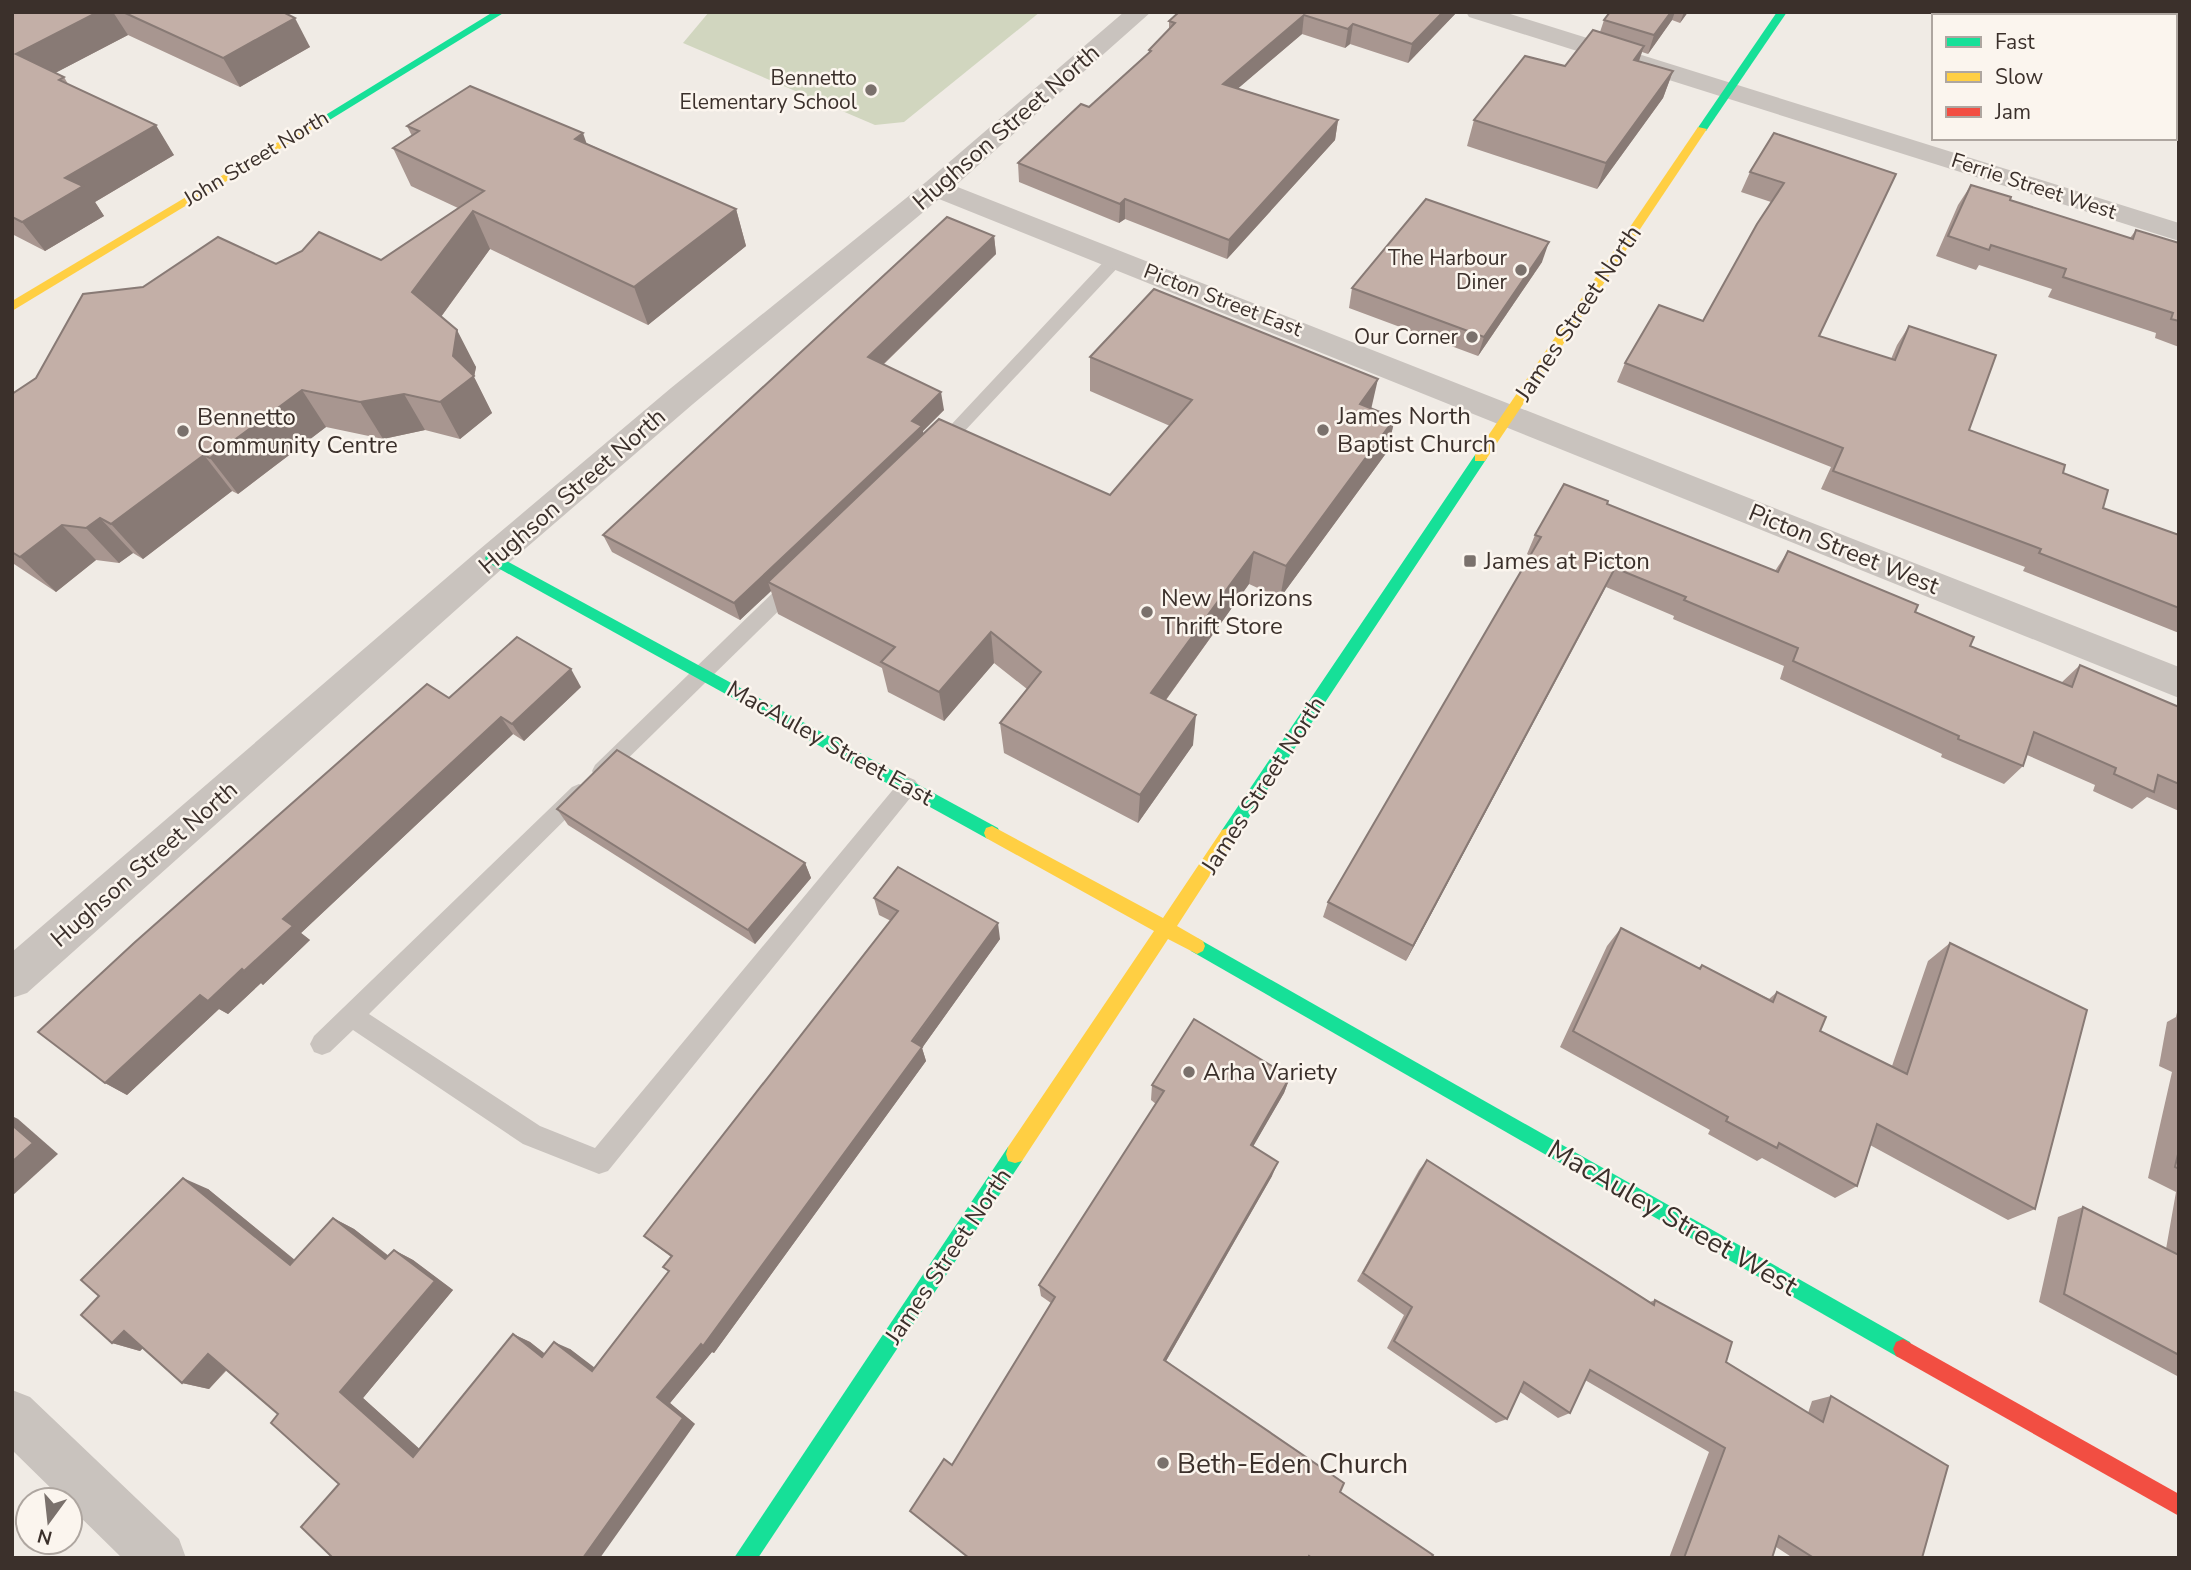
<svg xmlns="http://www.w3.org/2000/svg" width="2191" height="1570" viewBox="0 0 2191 1570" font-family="'Nunito Sans',sans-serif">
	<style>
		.green { fill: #d1d6bf }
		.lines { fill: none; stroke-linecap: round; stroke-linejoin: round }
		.lane { fill: #c9c3be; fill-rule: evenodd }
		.street { fill: #c9c3be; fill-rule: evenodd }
		.fast { fill: #16e098; fill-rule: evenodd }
		.slow { fill: #ffcf43; fill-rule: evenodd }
		.jam { fill: #f24e42; fill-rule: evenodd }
		.wall { fill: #a89690 }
		.shaded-wall { fill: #887a75 }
		.building { fill: #c3afa7; stroke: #887a75; stroke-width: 2 }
		.poi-dot { fill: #7a716c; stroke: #fbf5ee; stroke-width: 2.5 }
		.labels { text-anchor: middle; stroke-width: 5; stroke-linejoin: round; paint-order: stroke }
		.far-poi-label { font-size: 21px; fill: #3b302b; stroke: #fbf5ee; text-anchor: end }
		.far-street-label { font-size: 21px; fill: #3b302b; stroke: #fbf5ee }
		.street-label { font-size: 24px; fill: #3b302b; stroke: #fbf5ee }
		.poi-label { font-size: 24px; fill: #3b302b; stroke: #fbf5ee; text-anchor: start }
		.near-street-label { font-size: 28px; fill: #3b302b; stroke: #fbf5ee }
		.near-poi-label { font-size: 28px; fill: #3b302b; stroke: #fbf5ee; text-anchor: start }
	</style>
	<rect width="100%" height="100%" fill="#f0ebe5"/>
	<polygon class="green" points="709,12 1040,12 904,122 875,125 683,43"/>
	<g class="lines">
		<g class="lane">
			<polygon points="1116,254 1122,255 1124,259 1122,263 961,435 942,451 930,451 927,447 949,427 1110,255"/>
			<polygon points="795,576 802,578 804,583 802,588 609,777 602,780 595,777 592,771 595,765 788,578"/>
			<polygon points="908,777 915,780 919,786 915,792 608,1171 599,1174 523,1144 353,1030 330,1052 322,1055 314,1052 310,1044 314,1036 572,787 579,784 586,787 590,793 586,799 369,1014 540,1126 595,1148 901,780"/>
		</g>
		<g class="street">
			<polygon points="1124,12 1151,12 955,186 2179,667 2179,698 939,199 693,404 504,567 27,993 12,998 12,952 480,549 671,388 926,182"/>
			<polygon points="1466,12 1504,12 2179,223 2179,241 1469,17"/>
			<polygon points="12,1390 30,1397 179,1539 186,1558 122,1558 70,1507 70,1500 63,1500 12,1450"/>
		</g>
		<g class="fast">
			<polygon points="493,12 505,12 328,121 319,119"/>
			<polygon points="1777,12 1787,12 1706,131 1698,131 1697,129"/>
			<polygon points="1480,453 1487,458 1485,461 1234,840 1228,842 1222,840 1220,835 1222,830 1475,455"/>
			<polygon points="492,553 998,828 1000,833 998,838 992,840 986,838 487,562 485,558 487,554"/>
			<polygon points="1197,938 1910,1342 1913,1349 1910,1356 1903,1359 1896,1356 1191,951 1189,946 1191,941"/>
			<polygon points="1015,1145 1022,1147 1024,1154 1022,1161 758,1558 734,1558 1008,1147"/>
		</g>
		<g class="slow">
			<polygon points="320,117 329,119 12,311 12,301"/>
			<polygon points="1698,127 1707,129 1485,461 1475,461 1475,455"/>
			<polygon points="992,826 1163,918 1222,830 1228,828 1234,830 1236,835 1177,926 1203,941 1205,946 1203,951 1197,954 1168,939 1022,1161 1015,1163 1008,1161 1006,1154 1008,1147 1154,931 986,838 984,833 986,828"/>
		</g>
		<polygon class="jam" points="1903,1339 2179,1494 2179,1516 1896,1356 1893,1349 1896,1342"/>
	</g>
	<g class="wall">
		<polygon points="12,12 283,12 310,47 240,87 128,35 55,73 64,77 68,84 174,155 95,202 104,216 45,251 12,234"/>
		<polygon points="1179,12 1457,12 1408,63 1350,44 1345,48 1302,34 1238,88 1338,120 1335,140 1227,259 1125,219 1119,223 1019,182 1018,163 1089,107 1149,53 1149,50 1169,29 1169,21"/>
		<polygon points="1610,12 1688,12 1680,23 1672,20 1648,54 1642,52 1639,61 1673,71 1663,98 1597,189 1467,146 1474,120 1565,66 1600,32 1604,20"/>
		<polygon points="407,126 586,143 736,209 746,246 648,325 490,249 441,317 476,367 474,377 492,413 460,439 425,430 383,439 326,427 238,494 232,491 143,559 133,553 119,563 96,560 56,592 14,564 12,562 12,394 36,378 143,287 276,264 381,260 458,208 411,186 393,148 412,136"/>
		<polygon points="1774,133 1819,336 1891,359 1897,345 1909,326 1969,430 2063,473 2103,508 2179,535 2179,633 2023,571 2025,567 1821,489 1831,467 1617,382 1625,363 1703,321 1771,202 1741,192 1750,172"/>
		<polygon points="1971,185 2010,200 2130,238 2136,230 2179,243 2179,347 2155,338 2156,333 2048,297 2052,289 1979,265 1976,270 1936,256 1958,205"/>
		<polygon points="994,236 996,254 883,365 944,410 923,431 923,434 1110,495 1170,426 1090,391 1090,357 1371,408 1395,418 1387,452 1280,598 1249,584 1166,700 1193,745 1138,823 1004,753 1000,723 1027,689 994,663 944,721 888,692 882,668 778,614 771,591 740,620 612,552 603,535"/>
		<polygon points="1542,262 1478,356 1349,308 1352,288"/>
		<polygon points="1607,504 1775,571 1788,551 1915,612 1970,646 2061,683 2080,665 2179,707 2179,811 2147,797 2132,809 2093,791 2095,785 2027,755 2023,766 2004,784 1941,757 1942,754 1780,679 1784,666 1673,619 1674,616 1606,587 1406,961 1323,917 1328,902 1530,556 1527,554 1535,535"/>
		<polygon points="581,687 524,741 513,734 301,933 310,940 263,985 261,983 228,1014 219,1009 127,1095 105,1083 449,698"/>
		<polygon points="557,809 805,863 811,878 755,944 568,825"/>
		<polygon points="874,898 1000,939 922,1048 926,1061 714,1353 712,1352 670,1403 695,1424 339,1484 278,1414 227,1370 209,1389 182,1383 143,1348 140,1351 112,1343 99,1296 208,1189 295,1260 333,1218 354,1229 389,1256 394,1250 413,1260 453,1290 363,1398 419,1449 513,1334 530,1342 545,1354 570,1349 594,1368 669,1271 671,1257 644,1236 891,921 879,915"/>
		<polygon points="1621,928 1698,968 1702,965 1769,999 1777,992 1820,1031 1892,1066 1928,961 1950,943 2035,1209 2008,1220 1870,1145 1857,1186 1835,1198 1762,1158 1757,1161 1708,1134 1710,1130 1560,1047 1607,946"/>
		<polygon points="2179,1003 2179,1377 2039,1302 2058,1217 2083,1207 2166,1249 2176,1192 2148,1178 2172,1072 2159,1066 2167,1022 2176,1017"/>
		<polygon points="1290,1077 1284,1093 1253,1146 1272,1176 1166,1361 1340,1492 1431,1558 969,1558 952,1465 1051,1303 1041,1296 1039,1285 1156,1104 1151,1100 1152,1085"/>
		<polygon points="1427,1160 1650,1302 1655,1300 1726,1362 1808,1413 1812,1401 1831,1396 1922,1558 1793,1558 1776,1547 1772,1558 1669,1558 1709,1452 1585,1380 1570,1413 1558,1418 1520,1392 1507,1419 1496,1423 1387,1348 1404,1315 1357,1281 1419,1170"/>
	</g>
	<g class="shaded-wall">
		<polygon points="98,12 113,12 128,35 36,83 16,54"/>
		<polygon points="1443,12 1457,12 1408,63 1412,44"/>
		<polygon points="1671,12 1675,12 1672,20 1648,54 1654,35"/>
		<polygon points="1684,12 1688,12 1680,23"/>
		<polygon points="1304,15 1302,34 1221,103 1223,84"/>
		<polygon points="295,18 310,47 240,87 223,58"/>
		<polygon points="1353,24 1350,44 1345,48 1348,29"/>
		<polygon points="1644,46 1635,72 1634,60"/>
		<polygon points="1673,71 1663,98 1597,189 1606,163"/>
		<polygon points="1338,120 1335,140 1227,259 1229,240"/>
		<polygon points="156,125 174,155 95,202 104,216 45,251 22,222 65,178"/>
		<polygon points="583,133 596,171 575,139"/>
		<polygon points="1125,199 1125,219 1119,223 1120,204"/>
		<polygon points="736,209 746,246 648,325 634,287"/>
		<polygon points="473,211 490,249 432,329 412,292"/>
		<polygon points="994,236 996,254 871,376 868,357"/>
		<polygon points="1549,242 1542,262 1478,356 1484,337"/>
		<polygon points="457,330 476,367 474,377 492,413 460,439 440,402 453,356"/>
		<polygon points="1378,379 1370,414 1360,404"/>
		<polygon points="302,390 326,427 238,494 210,458"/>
		<polygon points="941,392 944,410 923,431 925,444 768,582 771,591 740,620 734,603"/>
		<polygon points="404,394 425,430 383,439 360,402"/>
		<polygon points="1395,418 1387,452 1280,598 1286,566"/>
		<polygon points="204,455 232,491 143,559 111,524"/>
		<polygon points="100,518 133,553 119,563 86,528"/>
		<polygon points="62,525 96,560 56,592 20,557"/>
		<polygon points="1254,552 1249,584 1149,723 1151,693"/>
		<polygon points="1606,587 1406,961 1413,946"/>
		<polygon points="991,632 994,663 944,721 939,692"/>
		<polygon points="571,669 581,687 524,741 512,724"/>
		<polygon points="1196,715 1193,745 1138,823 1140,795"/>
		<polygon points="501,717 513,734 301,933 310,940 263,985 261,983 228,1014 219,1009 127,1095 105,1083"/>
		<polygon points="805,863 811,878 755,944 748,930"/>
		<polygon points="998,923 1000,939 922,1048 926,1061 714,1353 712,1352 670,1403 695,1424 600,1558 583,1558 657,1397"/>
		<polygon points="1290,1077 1284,1093 1246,1159 1251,1145"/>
		<polygon points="12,1116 18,1119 58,1154 12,1196"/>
		<polygon points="1278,1162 1272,1176 1162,1368 1164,1360"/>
		<polygon points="183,1178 208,1189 313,1275 290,1265"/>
		<polygon points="333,1218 354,1229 405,1269 385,1259"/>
		<polygon points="394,1250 413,1260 453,1290 363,1398 433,1461 413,1457 340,1392"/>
		<polygon points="124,1331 152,1339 140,1351 112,1343"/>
		<polygon points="513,1334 530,1342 558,1364 542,1357"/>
		<polygon points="554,1342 570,1349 607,1377 592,1371"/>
		<polygon points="208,1354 234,1361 209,1389 182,1383"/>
	</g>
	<g class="building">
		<polygon points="12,12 98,12 16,54 64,77 59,80 156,125 65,178 83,186 22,222 12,217"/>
		<polygon points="123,12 283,12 295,18 223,58"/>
		<polygon points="1179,12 1443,12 1412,44 1353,24 1348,29 1304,15 1223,84 1338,120 1229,240 1125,199 1120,204 1018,163 1081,104 1089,107 1151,51 1149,50 1175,23 1169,21"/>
		<polygon points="1610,12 1671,12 1654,35 1604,20"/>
		<polygon points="1593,30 1644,46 1634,60 1673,71 1606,163 1474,120 1525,56 1565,66"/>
		<polygon points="470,86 583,133 575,139 736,209 634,287 473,211 412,292 457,330 453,356 474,376 440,402 404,394 360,402 302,390 210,458 204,455 111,524 100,518 86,528 62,525 20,557 12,552 12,394 36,378 83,294 143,287 218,237 276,264 302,251 319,232 381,260 484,191 393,148 419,131 407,126"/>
		<polygon points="1774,133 1896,174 1819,336 1895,360 1909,326 1996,355 1969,430 2065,465 2063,473 2108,490 2103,508 2179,535 2179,608 2039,553 2041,549 1833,471 1843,448 1625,363 1659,305 1703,321 1757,224 1784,183 1750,172"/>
		<polygon points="1971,185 2011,197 2010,200 2133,239 2136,230 2179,243 2179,321 2171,319 2173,313 2063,277 2066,269 1991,245 1989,250 1948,236"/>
		<polygon points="1426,199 1549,242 1484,337 1352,288"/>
		<polygon points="947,217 994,236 868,357 941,392 912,421 922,426 734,603 603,535"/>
		<polygon points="1154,289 1378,379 1360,404 1395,418 1286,566 1254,552 1151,693 1196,715 1140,795 1000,723 1041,672 991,632 939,692 881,662 895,647 768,582 939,419 1110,495 1192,400 1090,357"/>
		<polygon points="1564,484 1608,501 1607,504 1778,572 1788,551 1918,605 1915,612 1974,637 1970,646 2072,687 2080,665 2179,707 2179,784 2158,775 2154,792 2114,774 2116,768 2034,732 2023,766 1958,739 1959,736 1793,661 1798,648 1684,600 1686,597 1615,568 1413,946 1328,902 1541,537 1535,535"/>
		<polygon points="517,637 571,669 512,724 501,717 283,919 293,926 244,971 242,969 208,1001 200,995 105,1083 38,1032 134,943 427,684 449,698"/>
		<polygon points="617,750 805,863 748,930 557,809"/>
		<polygon points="898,867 998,923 912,1041 922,1047 703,1346 701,1344 657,1397 683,1418 583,1558 333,1558 301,1527 339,1484 271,1423 278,1414 208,1354 182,1383 124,1331 112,1343 81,1315 99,1296 81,1280 183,1178 290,1265 333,1218 385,1259 394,1250 435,1281 340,1392 413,1457 513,1334 542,1357 554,1342 592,1371 669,1271 663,1267 672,1256 644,1236 898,911 874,898"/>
		<polygon points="1621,928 1700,969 1702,965 1773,1002 1777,992 1826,1017 1820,1031 1907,1074 1950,943 2087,1010 2035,1209 1877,1124 1857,1186 1779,1143 1777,1148 1726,1121 1728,1117 1573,1031"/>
		<polygon points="1194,1019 1290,1077 1251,1145 1278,1162 1164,1360 1344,1483 1340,1492 1433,1555 1431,1558 1312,1558 1309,1556 1308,1558 969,1558 910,1511 944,1459 952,1465 1055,1297 1039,1285 1164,1091 1152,1085"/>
		<polygon points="12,1125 33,1143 12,1162"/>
		<polygon points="2179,1150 2179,1169 2175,1167"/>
		<polygon points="1427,1160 1654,1305 1655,1300 1732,1342 1726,1362 1823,1422 1831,1396 1948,1466 1922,1558 1814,1558 1779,1536 1772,1558 1684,1558 1725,1448 1590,1370 1570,1413 1524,1382 1507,1419 1394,1341 1412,1307 1363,1273"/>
		<polygon points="2083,1207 2179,1255 2179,1355 2064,1294"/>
	</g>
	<g class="poi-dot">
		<circle cx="871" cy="90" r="7"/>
		<circle cx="1521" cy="270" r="7"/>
		<circle cx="1472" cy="337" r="7"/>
		<circle cx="1323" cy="430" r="7"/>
		<circle cx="183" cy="431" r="7"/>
		<rect x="1463" y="554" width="14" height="14" rx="3.5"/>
		<circle cx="1147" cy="612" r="7"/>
		<circle cx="1189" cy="1072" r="7"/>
		<circle cx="1163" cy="1463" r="7"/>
	</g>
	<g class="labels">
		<g class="far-poi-label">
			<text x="857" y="85">Bennetto<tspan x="857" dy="24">Elementary School</tspan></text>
			<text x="1507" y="265">The Harbour<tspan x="1507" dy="24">Diner</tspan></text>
			<text x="1458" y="344">Our Corner</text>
		</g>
		<g class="far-street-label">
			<text transform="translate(256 158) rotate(-31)" y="7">John Street North</text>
			<text transform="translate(2034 186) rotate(18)" y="7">Ferrie Street West</text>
			<text transform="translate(1223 300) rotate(21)" y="7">Picton Street East</text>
		</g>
		<g class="street-label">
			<text transform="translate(1006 127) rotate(-41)" y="8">Hughson Street North</text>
			<text transform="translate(1578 313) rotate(-56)" y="8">James Street North</text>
			<text transform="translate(572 491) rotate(-41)" y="8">Hughson Street North</text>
			<text transform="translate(1844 549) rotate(22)" y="8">Picton Street West</text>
			<text transform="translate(830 743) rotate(29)" y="8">MacAuley Street East</text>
			<text transform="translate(1263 785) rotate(-57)" y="8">James Street North</text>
			<text transform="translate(144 864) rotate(-41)" y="8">Hughson Street North</text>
			<text transform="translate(948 1256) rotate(-56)" y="8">James Street North</text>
		</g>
		<g class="poi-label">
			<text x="1337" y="424">James North<tspan x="1337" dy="28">Baptist Church</tspan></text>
			<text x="197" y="425">Bennetto<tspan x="197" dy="28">Community Centre</tspan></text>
			<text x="1484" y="569">James at Picton</text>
			<text x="1161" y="606">New Horizons<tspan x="1161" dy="28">Thrift Store</tspan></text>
			<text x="1203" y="1080">Arha Variety</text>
		</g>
		<g class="near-street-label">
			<text transform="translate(1673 1217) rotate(30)" y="10">MacAuley Street West</text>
		</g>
		<g class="near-poi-label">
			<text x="1177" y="1473">Beth-Eden Church</text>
		</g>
	</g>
	<rect width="2191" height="1570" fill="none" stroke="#3b302b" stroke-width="28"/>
	<rect x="1932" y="14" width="245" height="126" fill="#fbf5ee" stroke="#aea6a0" stroke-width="2"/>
	<rect x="1946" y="37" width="35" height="10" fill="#16e098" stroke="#aea6a0" stroke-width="2"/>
	<text x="1995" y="49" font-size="21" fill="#3b302b">Fast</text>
	<rect x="1946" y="72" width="35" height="10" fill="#ffcf43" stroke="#aea6a0" stroke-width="2"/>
	<text x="1995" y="84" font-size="21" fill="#3b302b">Slow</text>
	<rect x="1946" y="107" width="35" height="10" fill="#f24e42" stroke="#aea6a0" stroke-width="2"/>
	<text x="1995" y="119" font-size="21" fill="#3b302b">Jam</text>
	<g transform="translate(49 1521) rotate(195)"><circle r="33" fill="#fbf5ee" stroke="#aea6a0" stroke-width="2"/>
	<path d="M0-5L12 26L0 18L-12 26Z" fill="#7a716c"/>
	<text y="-10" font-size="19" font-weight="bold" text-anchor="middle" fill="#3b302b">N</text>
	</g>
</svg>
